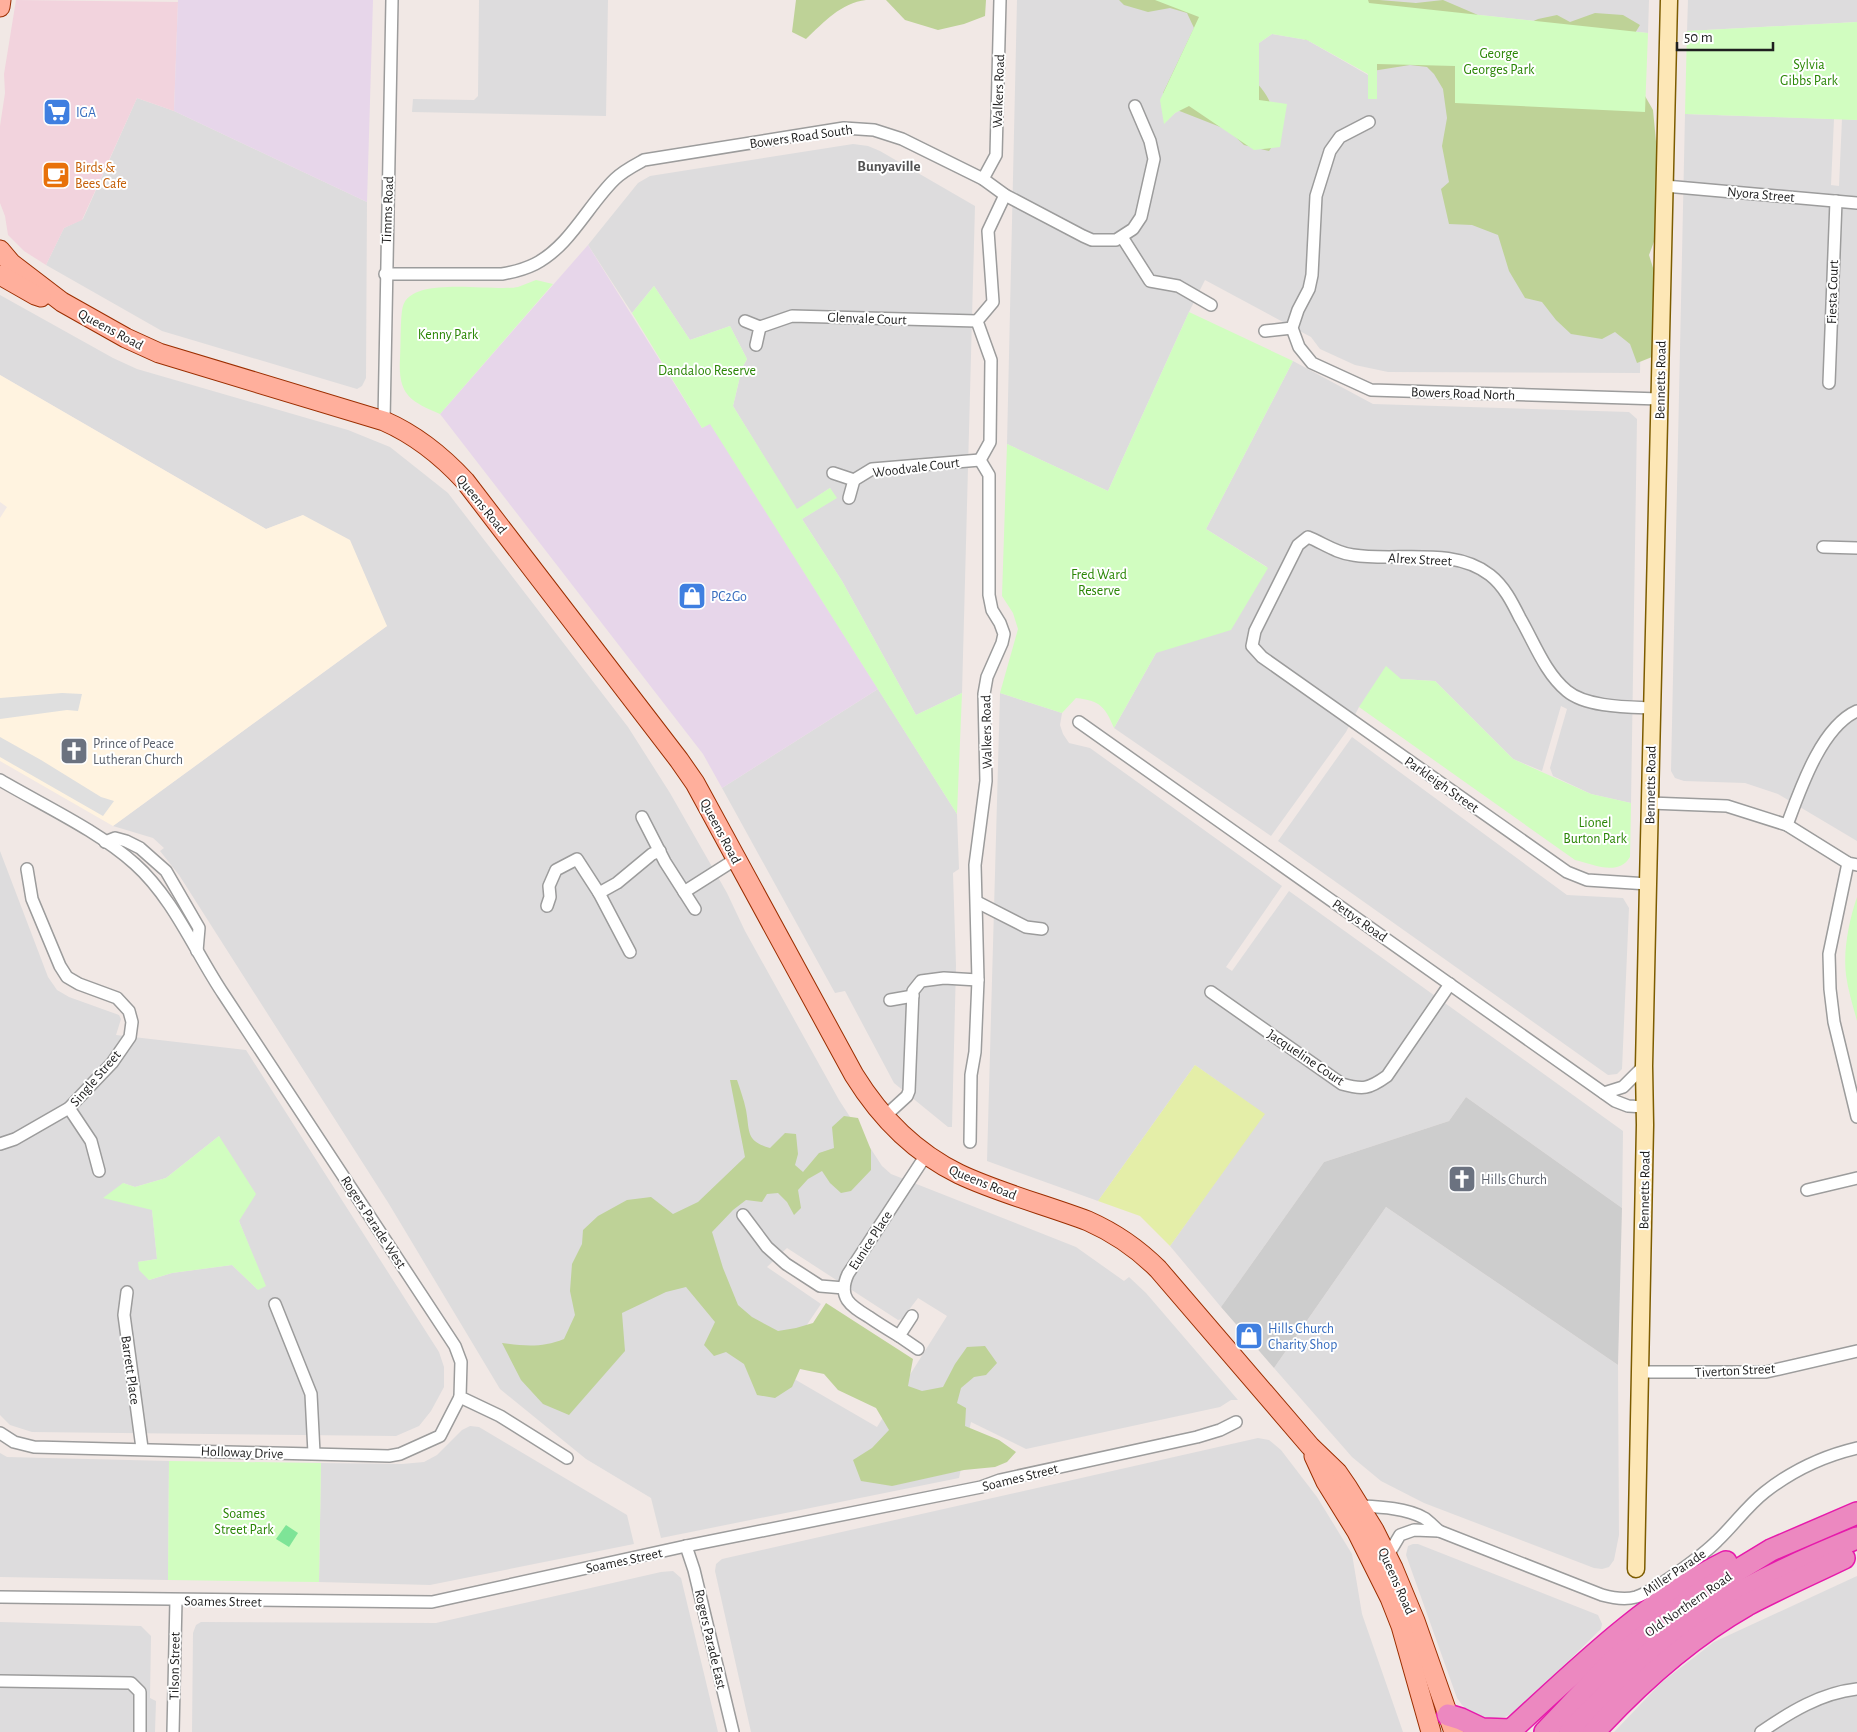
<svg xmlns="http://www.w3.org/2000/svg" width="1857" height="1732" viewBox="0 0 1857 1732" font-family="'Alegreya Sans',sans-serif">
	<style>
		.residential { fill: #dddcdd; fill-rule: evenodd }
		.commercial { fill: #f2d3dd }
		.industrial { fill: #e7d6ea }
		.education { fill: #fff3e0 }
		.religious { fill: #cdcdcd }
		.grass { fill: #e4eea8 }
		.forest { fill: #bed297 }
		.park { fill: #d1fdc0 }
		.pitch { fill: #7ee497 }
		.parking { fill: #dfdfdf }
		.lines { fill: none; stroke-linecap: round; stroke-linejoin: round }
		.street-casing { stroke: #9c9c9c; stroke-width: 14 }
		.secondary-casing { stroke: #7d5c00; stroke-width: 19 }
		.primary-casing { stroke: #9b2e00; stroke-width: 21 }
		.highway-casing { stroke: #e61aab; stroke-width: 24 }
		.street { stroke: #fff; stroke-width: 11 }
		.secondary { stroke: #fde7b6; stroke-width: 16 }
		.primary { stroke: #ffaf9c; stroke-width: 19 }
		.highway { stroke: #ec88c0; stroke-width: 21 }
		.labels { text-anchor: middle; stroke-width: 4; stroke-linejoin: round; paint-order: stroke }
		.park-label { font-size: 14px; fill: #2a8605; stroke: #fff }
		.street-label { font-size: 14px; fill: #1f1f1f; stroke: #fff }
		.shop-label { font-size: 14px; fill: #366cbe; stroke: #fff; text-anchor: start }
		.food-label { font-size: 14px; fill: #c56008; stroke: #fff; text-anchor: start }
		.worship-label { font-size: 14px; fill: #5b616d; stroke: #fff; text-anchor: start }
		.neighbourhood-label { font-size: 15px; font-weight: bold; fill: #525252; stroke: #fff }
	</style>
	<rect width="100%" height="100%" fill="#f1e8e5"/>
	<g class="residential">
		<polygon points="479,0 608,0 606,116 412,112 413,99 474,100 478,96"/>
		<polygon points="1017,0 1155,0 1200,17 1164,123 1175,113 1189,105 1259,100 1259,43 1272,34 1307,40 1368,75 1368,99 1377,99 1377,64 1455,66 1645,112 1640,373 1388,372 1355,365 1320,349 1311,337 1205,280 1189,312 1108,491 1007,444"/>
		<polygon points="1368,0 1649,0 1648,33 1369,3"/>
		<polygon points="1688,0 1857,0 1857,22 1687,31"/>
		<polygon points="137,98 174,111 367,202 366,378 362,386 357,389 162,331 46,265 64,228 83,219"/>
		<polygon points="1685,114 1834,119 1831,185 1839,186 1842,119 1857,120 1857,841 1778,794 1745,783 1684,781 1675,778 1671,771"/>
		<polygon points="853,144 868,146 880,151 975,206 962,693 916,715 842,581 802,519 836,498 830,488 797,510 733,406 742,368 747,359 730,326 690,340 654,286 632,313 588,245 638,183 650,176"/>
		<path d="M0,295L113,358L137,369L348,430L390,447L448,493L628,727L670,793L727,893L745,931L839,1100L882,1166L891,1174L1076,1247L1124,1281L1129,1277L1146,1293L1238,1400H1231L1220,1407L1026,1449L971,1422L959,1478L661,1538L651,1498L586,1459L500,1389L389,1204L179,875L160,851L164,848L153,838L113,826L387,626L303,515L266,529L0,375ZM787,1248L898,1320L902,1319L918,1298L947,1316L877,1427L777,1369L821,1304L767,1267Z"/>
		<polygon points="1293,361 1373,404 1629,412 1637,419 1631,803 1591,794 1553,776 1550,768 1567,709 1561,706 1542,771 1513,759 1435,681 1401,679 1359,707 1346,732 1271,836 1114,728 1156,653 1267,567 1206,529"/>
		<polygon points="878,689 957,814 959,869 953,873 956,966 952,1127 948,1127 894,1083 845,991 835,993 722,788"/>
		<polygon points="1000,693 1062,713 1060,725 1063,734 1069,743 1090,748 1282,886 1226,967 1232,971 1289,891 1623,1131 1622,1208 1466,1097 1449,1121 1324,1162 1221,1307 1170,1246 1264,1114 1195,1065 1098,1201 987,1161"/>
		<polygon points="1352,737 1567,895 1623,898 1629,908 1622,1069 1617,1074 1608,1075 1278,841"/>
		<path d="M0,851L48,977L57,990L69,997L119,1015L121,1019L116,1035L246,1050L439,1352L444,1367V1387L431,1411L419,1426L396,1436L32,1432L10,1425L0,1415ZM219,1136L239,1221L265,1286L257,1289L232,1265L172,1273L149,1280L138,1262L157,1259L152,1209L123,1183L135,1187L166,1178Z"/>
		<polygon points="1386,1207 1618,1365 1619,1535 1614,1560 1609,1567 1602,1569 1594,1568 1424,1503 1381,1481 1352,1457 1274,1368"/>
		<polygon points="470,1426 479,1427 627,1515 634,1544 430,1585 319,1582 321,1463 402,1464 424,1462 437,1455 462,1430"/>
		<polygon points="1258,1438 1269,1440 1281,1450 1317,1497 1352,1554 1362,1614 1403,1732 751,1732 715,1571 716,1564 722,1559"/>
		<polygon points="0,1453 7,1457 169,1461 168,1580 0,1577"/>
		<polygon points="1413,1544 1418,1544 1598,1615 1602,1624 1601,1629 1517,1711 1505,1717 1489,1719 1473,1715 1462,1705 1457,1698 1406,1555 1408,1546"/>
		<polygon points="673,1571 681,1578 718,1732 192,1732 193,1633 196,1625 201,1622 436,1623 661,1572"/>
		<polygon points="1857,1576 1857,1732 1614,1732 1662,1682 1714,1642"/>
		<polygon points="0,1622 141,1626 151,1636 150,1698 156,1701 155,1732 0,1732"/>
	</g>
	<polygon class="commercial" points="16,0 178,2 174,111 137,98 82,220 64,228 46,265 24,251 8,235 5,216 0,203 0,126 5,93 4,74"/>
	<g class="industrial">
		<polygon points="178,0 373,0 367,202 174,111"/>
		<polygon points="588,245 702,428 710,423 878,689 722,788 703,754 440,414"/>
	</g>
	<polygon class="education" points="0,375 266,529 303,515 350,540 387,626 113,826 0,761 0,518 7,507 0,502"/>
	<polygon class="religious" points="1466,1097 1622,1208 1618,1365 1386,1207 1274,1368 1221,1307 1324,1162 1449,1121"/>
	<polygon class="grass" points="1195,1065 1265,1114 1170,1246 1140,1216 1098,1201"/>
	<g class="forest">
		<path d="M796,0H866C841,3 824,22 806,39L792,32Z"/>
		<polygon points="886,0 986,0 985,16 964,24 938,30 905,20"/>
		<path d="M1119,0H1379L1416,3L1443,0L1513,30L1538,19L1557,15L1570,22L1595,13L1623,15L1640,25L1629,43L1637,82L1653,110L1657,152L1655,239L1649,255L1654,271L1652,357L1637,363L1630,344L1615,332L1602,339L1571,334L1556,320L1542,302L1525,298L1509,271L1498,235L1472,225L1449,224L1441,189L1449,182L1442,146L1447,118L1443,89L1434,74L1427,67L1410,65L1366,72L1339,50L1263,26L1250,77C1271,94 1274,111 1279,137L1269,151L1244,145L1228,130L1177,110L1163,93L1194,28L1187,13L1170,8L1148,12L1124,5Z"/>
		<path d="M730,1080H737C740,1089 744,1100 746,1110C750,1131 745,1141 770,1148L785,1133L796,1134L798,1154L795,1165L803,1172L819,1153L834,1148L832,1127L844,1116L858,1118L871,1150V1170L851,1191L841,1193L830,1183L822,1171L808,1179L798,1190L801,1208L794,1215L787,1202L778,1193L767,1194L762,1202L746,1200L733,1210L712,1232L723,1268L738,1305L752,1317L778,1331L796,1328L813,1323L826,1303L913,1359L908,1386L922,1391L943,1387L955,1364L967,1347L985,1346L997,1363L986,1375L974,1377L961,1388L957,1403L966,1408L965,1426L999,1440L1016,1452L1007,1462L995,1467L964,1470L892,1486L861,1481L853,1460L872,1448L889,1430L876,1408L838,1390L824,1374L800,1369L792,1387L775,1398L757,1395L744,1364L726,1352L714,1356L704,1345L715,1322L686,1287L666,1292L622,1313L625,1351L569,1415L543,1404L521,1380L502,1343C524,1346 542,1348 564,1339L575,1315L570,1291L572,1264L582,1244L583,1230L598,1216L627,1200L651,1197L673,1214L698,1202L745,1157Z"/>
	</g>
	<g class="park">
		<polygon points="1155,0 1368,0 1369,3 1648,33 1645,112 1455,103 1455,66 1377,64 1377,99 1368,99 1368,74 1307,40 1272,34 1259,43 1259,100 1287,104 1280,147 1254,150 1189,106 1175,113 1164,124 1160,100 1199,17"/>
		<polygon points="1857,22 1857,120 1685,114 1687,31"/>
		<path d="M536,280L553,284L440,414C410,401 398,395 400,359C401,347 400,316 403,306C412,275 493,292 518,287C524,285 530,282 536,280Z"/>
		<polygon points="654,286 690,340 730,326 747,359 742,368 733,406 797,509 830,488 837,498 802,519 842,581 916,715 962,693 957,814 710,424 702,428 632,313"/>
		<path d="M1189,312L1293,361L1206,529L1268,568L1231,630L1156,653L1114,728C1105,706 1100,701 1076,698L1062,713L1000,693L1018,629L1013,613L1002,596L1007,444L1108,491Z"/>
		<path d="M1386,666L1401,679L1435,681L1513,759L1591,794L1631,803L1630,857C1618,877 1593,864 1575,860L1359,707Z"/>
		<path d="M1857,897V1021C1853,1006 1848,990 1846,975C1843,950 1849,921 1857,897Z"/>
		<polygon points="219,1136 256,1194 239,1221 266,1286 258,1290 232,1265 172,1273 149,1280 139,1270 138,1262 157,1259 152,1210 103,1198 123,1183 135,1187 166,1178"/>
		<polygon points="169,1461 321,1463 319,1582 168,1580"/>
	</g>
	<polygon class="pitch" points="286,1525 298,1533 289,1547 276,1539"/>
	<g class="parking">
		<polygon points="62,693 82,694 78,711 67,710 0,719 0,698"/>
		<polygon points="0,737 41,760 101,797 114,801 103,816 0,757"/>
	</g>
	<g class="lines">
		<defs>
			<g id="street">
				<polyline points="1369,122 1340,137 1330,151 1316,196 1312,275 1309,289 1298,310 1292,328 1299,347 1312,363 1371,390 1660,399"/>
				<polyline points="983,179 996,155 1000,0"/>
				<polyline points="1665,186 1857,203"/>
				<polyline points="1122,237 1150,281 1178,286 1211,305"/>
				<path d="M385,274H502C514,272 525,269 535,264C570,246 588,205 615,179C623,171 633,166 644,160L844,128L874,130L902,139L983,179L1005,195L1083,236L1092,240H1116L1133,229L1141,217L1154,159L1150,141L1135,106"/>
				<polyline points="745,321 760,327 756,345"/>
				<polyline points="760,327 792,316 977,321"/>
				<polyline points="1265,331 1292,328"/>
				<polyline points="1829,383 1836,201"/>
				<polyline points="384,421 392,0"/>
				<polyline points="833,473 854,480 849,498"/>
				<polyline points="854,480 872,469 980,460"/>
				<polyline points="1823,547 1857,548"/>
				<polyline points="1079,722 1615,1101 1628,1106 1645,1107"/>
				<path d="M0,780C44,806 97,830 135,864C174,899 195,952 224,995C302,1112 379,1229 455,1346L461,1362L460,1397L500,1416L567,1458"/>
				<polyline points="1650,803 1727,806 1787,825 1848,863 1857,865"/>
				<polyline points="642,817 665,862 695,909"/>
				<path d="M1787,825C1800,790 1821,727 1857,711"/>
				<polyline points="105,842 115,838 126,841 140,848 166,871 199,928 197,951"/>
				<polyline points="1848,863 1829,954 1830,989 1834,1022 1857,1117"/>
				<path d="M1648,884L1587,880L1567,872L1262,657L1252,646L1255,631L1298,545L1308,537C1323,543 1336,553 1353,555C1396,562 1453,546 1490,575C1504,586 1512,602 1520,618C1534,642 1545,673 1567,691C1586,707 1627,707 1652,708"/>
				<polyline points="684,892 736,859"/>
				<polyline points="977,902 1026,927 1042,929"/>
				<polyline points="547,906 550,897 549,886 556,870 577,859 599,893"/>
				<polyline points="630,952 599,893 617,883 652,854 660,851"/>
				<path d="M1211,992L1342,1084C1363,1090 1369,1089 1387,1076L1450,984"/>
				<polyline points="890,1000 913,996"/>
				<polyline points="1604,1093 1623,1087 1644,1066"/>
				<polyline points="69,1108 91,1141 99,1171"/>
				<polyline points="884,1117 907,1096 909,1091 913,991 921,981 944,978 978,980"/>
				<polyline points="970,1142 971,1075 975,1052 978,980 975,865 986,781 984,694 987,677 1002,643 1004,634 1000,623 992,610 989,595 989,475 980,460 990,442 991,360 977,321 993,302 988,231 1005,195"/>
				<polyline points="0,1144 15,1139 69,1108 112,1063 130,1037 132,1022 129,1011 117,998 79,984 67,977 60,966 32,899 27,869"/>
				<polyline points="1807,1190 1857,1178"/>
				<polyline points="743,1215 767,1247 786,1264 820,1286 844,1288"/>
				<polyline points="127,1292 124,1315 142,1448"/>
				<polyline points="275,1304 311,1394 314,1453"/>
				<polyline points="912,1316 899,1336 918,1349"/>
				<path d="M899,1336C889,1330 879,1324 869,1317C851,1306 837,1298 848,1274L926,1155"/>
				<polyline points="1641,1372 1766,1372 1857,1351"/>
				<polyline points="0,1433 14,1442 34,1447 389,1456 400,1454 440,1436 460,1397"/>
				<path d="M1360,1506C1380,1507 1406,1508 1424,1518C1429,1521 1434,1527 1439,1531"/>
				<polyline points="686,1546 694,1570 733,1732"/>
				<path d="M1387,1557L1400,1535L1414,1530L1439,1531L1602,1595C1613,1598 1625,1600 1636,1597C1655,1591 1703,1555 1717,1541C1734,1525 1747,1506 1765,1492C1793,1470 1823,1456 1857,1448"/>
				<polyline points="0,1597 432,1602 686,1546 981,1487 1000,1480 1197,1437 1220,1430 1236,1422"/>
				<polyline points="0,1681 131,1683 140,1692 140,1732"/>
				<polyline points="173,1732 176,1600"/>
				<path d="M1761,1732C1790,1712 1821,1693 1857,1689"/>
			</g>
			<polyline id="secondary" points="1636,1569 1645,1125 1644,1066 1648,884 1669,0"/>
			<g id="primary">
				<polyline points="0,7 1,0"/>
				<path d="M0,250L11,263L62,302L126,338L159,353L384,421C416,435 441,455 465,481L679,760L695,783L854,1075C880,1117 914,1152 959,1174C999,1193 1046,1205 1088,1221C1115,1233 1137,1248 1158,1269L1310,1446L1337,1472L1348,1488L1374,1530L1393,1568L1415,1621L1454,1732"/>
				<polyline points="0,275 35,295 41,297"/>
				<polyline points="1314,1456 1326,1482 1357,1532 1390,1598 1401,1626 1431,1732"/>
			</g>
			<g id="highway">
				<polyline points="1448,1715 1461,1719 1482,1729 1511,1730"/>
				<path d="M1509,1732C1577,1670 1642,1604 1726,1562"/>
				<polyline points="1545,1732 1611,1663 1692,1598 1771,1550 1857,1513"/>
				<path d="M1570,1732C1594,1708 1617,1682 1643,1659C1706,1604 1780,1569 1857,1538"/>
				<path d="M1594,1732C1639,1683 1689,1638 1747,1605C1779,1588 1811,1574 1844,1558"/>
			</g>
		</defs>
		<use href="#street" class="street-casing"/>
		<use href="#secondary" class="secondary-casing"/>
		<use href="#primary" class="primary-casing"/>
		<use href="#highway" class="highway-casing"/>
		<use href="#street" class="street"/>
		<use href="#secondary" class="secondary"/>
		<use href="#primary" class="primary"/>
		<use href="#highway" class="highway"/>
	</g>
	<defs>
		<symbol id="supermarket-square" viewBox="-11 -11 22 22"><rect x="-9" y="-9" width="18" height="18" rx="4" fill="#3f7fe0" stroke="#fff"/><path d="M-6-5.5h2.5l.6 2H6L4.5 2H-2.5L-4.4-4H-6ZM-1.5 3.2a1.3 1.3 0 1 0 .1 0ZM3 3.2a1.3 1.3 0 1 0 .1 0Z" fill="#fff"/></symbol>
		<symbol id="cafe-square" viewBox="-11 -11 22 22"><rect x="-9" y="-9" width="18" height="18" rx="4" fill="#e8710a" stroke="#fff"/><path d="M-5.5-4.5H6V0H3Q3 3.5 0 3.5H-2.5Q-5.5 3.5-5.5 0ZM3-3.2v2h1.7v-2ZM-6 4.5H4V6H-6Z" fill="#fff"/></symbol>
		<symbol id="shop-square" viewBox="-11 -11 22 22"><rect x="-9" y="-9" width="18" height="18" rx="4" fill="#3f7fe0" stroke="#fff"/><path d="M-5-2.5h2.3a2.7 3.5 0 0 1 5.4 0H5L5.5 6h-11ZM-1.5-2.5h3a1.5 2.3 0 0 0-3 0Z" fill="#fff"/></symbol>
		<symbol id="church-square" viewBox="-11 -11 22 22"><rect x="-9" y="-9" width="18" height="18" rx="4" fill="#6b7280" stroke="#fff"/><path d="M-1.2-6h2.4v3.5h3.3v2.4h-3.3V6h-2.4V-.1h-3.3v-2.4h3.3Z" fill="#fff"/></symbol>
	</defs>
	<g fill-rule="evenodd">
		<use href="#supermarket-square" x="41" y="96" width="32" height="32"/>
		<use href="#cafe-square" x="40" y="159" width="32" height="32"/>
		<use href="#shop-square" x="676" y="580" width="32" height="32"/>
		<use href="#church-square" x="58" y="735" width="32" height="32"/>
		<use href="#church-square" x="1446" y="1163" width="32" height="32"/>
		<use href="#shop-square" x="1233" y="1320" width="32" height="32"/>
	</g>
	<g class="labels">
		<g class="park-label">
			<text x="1499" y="58">George<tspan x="1499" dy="16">Georges Park</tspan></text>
			<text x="1809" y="69">Sylvia<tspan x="1809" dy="16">Gibbs Park</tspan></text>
			<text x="448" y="339">Kenny Park</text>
			<text x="707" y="375">Dandaloo Reserve</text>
			<text x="1099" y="579">Fred Ward<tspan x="1099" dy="16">Reserve</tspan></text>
			<text x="1595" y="827">Lionel<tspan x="1595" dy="16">Burton Park</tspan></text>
			<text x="244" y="1518">Soames<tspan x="244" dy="16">Street Park</tspan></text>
		</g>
		<g class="street-label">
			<text transform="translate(998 91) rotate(-88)" y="5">Walkers Road</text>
			<text transform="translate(801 136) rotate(-8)" y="5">Bowers Road South</text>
			<text transform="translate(1761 194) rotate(5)" y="5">Nyora Street</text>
			<text transform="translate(387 210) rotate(-88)" y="5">Timms Road</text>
			<text transform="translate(1832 292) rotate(-88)" y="5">Fiesta Court</text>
			<text transform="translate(867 318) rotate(2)" y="5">Glenvale Court</text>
			<text transform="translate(111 329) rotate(28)" y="5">Queens Road</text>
			<text transform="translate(1660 380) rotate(-89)" y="5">Bennetts Road</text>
			<text transform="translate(1463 393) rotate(2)" y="5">Bowers Road North</text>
			<text transform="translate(916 467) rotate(-7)" y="5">Woodvale Court</text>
			<text transform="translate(482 504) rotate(51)" y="5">Queens Road</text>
			<text transform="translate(1420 559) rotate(3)" y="5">Alrex Street</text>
			<text transform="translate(986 732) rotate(-91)" y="5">Walkers Road</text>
			<text transform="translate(1442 784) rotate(35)" y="5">Parkleigh Street</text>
			<text transform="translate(1650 785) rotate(-89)" y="5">Bennetts Road</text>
			<text transform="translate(721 831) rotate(62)" y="5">Queens Road</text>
			<text transform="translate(1360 920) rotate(35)" y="5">Pettys Road</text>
			<text transform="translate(1306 1057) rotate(34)" y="5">Jacqueline Court</text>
			<text transform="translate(95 1078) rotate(-49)" y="5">Single Street</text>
			<text transform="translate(983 1182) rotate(22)" y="5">Queens Road</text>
			<text transform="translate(1644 1190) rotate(-89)" y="5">Bennetts Road</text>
			<text transform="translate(374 1222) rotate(57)" y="5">Rogers Parade West</text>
			<text transform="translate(870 1240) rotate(-57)" y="5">Eunice Place</text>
			<text transform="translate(131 1370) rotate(82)" y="5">Barrett Place</text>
			<text transform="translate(1735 1370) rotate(-3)" y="5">Tiverton Street</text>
			<text transform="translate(242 1452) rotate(2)" y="5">Holloway Drive</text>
			<text transform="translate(1020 1477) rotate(-14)" y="5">Soames Street</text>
			<text transform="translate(624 1560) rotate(-12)" y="5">Soames Street</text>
			<text transform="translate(1674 1572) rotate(-34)" y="5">Miller Parade</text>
			<text transform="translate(1397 1581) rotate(66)" y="5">Queens Road</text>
			<text transform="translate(223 1601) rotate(1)" y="5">Soames Street</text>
			<text transform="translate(1688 1604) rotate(-35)" y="5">Old Northern Road</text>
			<text transform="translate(711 1639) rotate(77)" y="5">Rogers Parade East</text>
			<text transform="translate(174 1666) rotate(-89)" y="5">Tilson Street</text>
		</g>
		<g class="shop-label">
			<text x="76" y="117">IGA</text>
			<text x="711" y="601">PC2Go</text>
			<text x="1268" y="1333">Hills Church<tspan x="1268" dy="16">Charity Shop</tspan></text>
		</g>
		<g class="food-label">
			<text x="75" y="172">Birds &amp;<tspan x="75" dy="16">Bees Cafe</tspan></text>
		</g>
		<g class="worship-label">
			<text x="93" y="748">Prince of Peace<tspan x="93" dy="16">Lutheran Church</tspan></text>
			<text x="1481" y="1184">Hills Church</text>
		</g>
		<g class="neighbourhood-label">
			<text x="889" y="171">Bunyaville</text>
		</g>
	</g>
	<path d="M1677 42v8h96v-8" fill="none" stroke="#1f1f1f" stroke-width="2.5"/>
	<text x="1684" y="42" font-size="15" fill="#1f1f1f" stroke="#ffffff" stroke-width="4" paint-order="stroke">50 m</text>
</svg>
